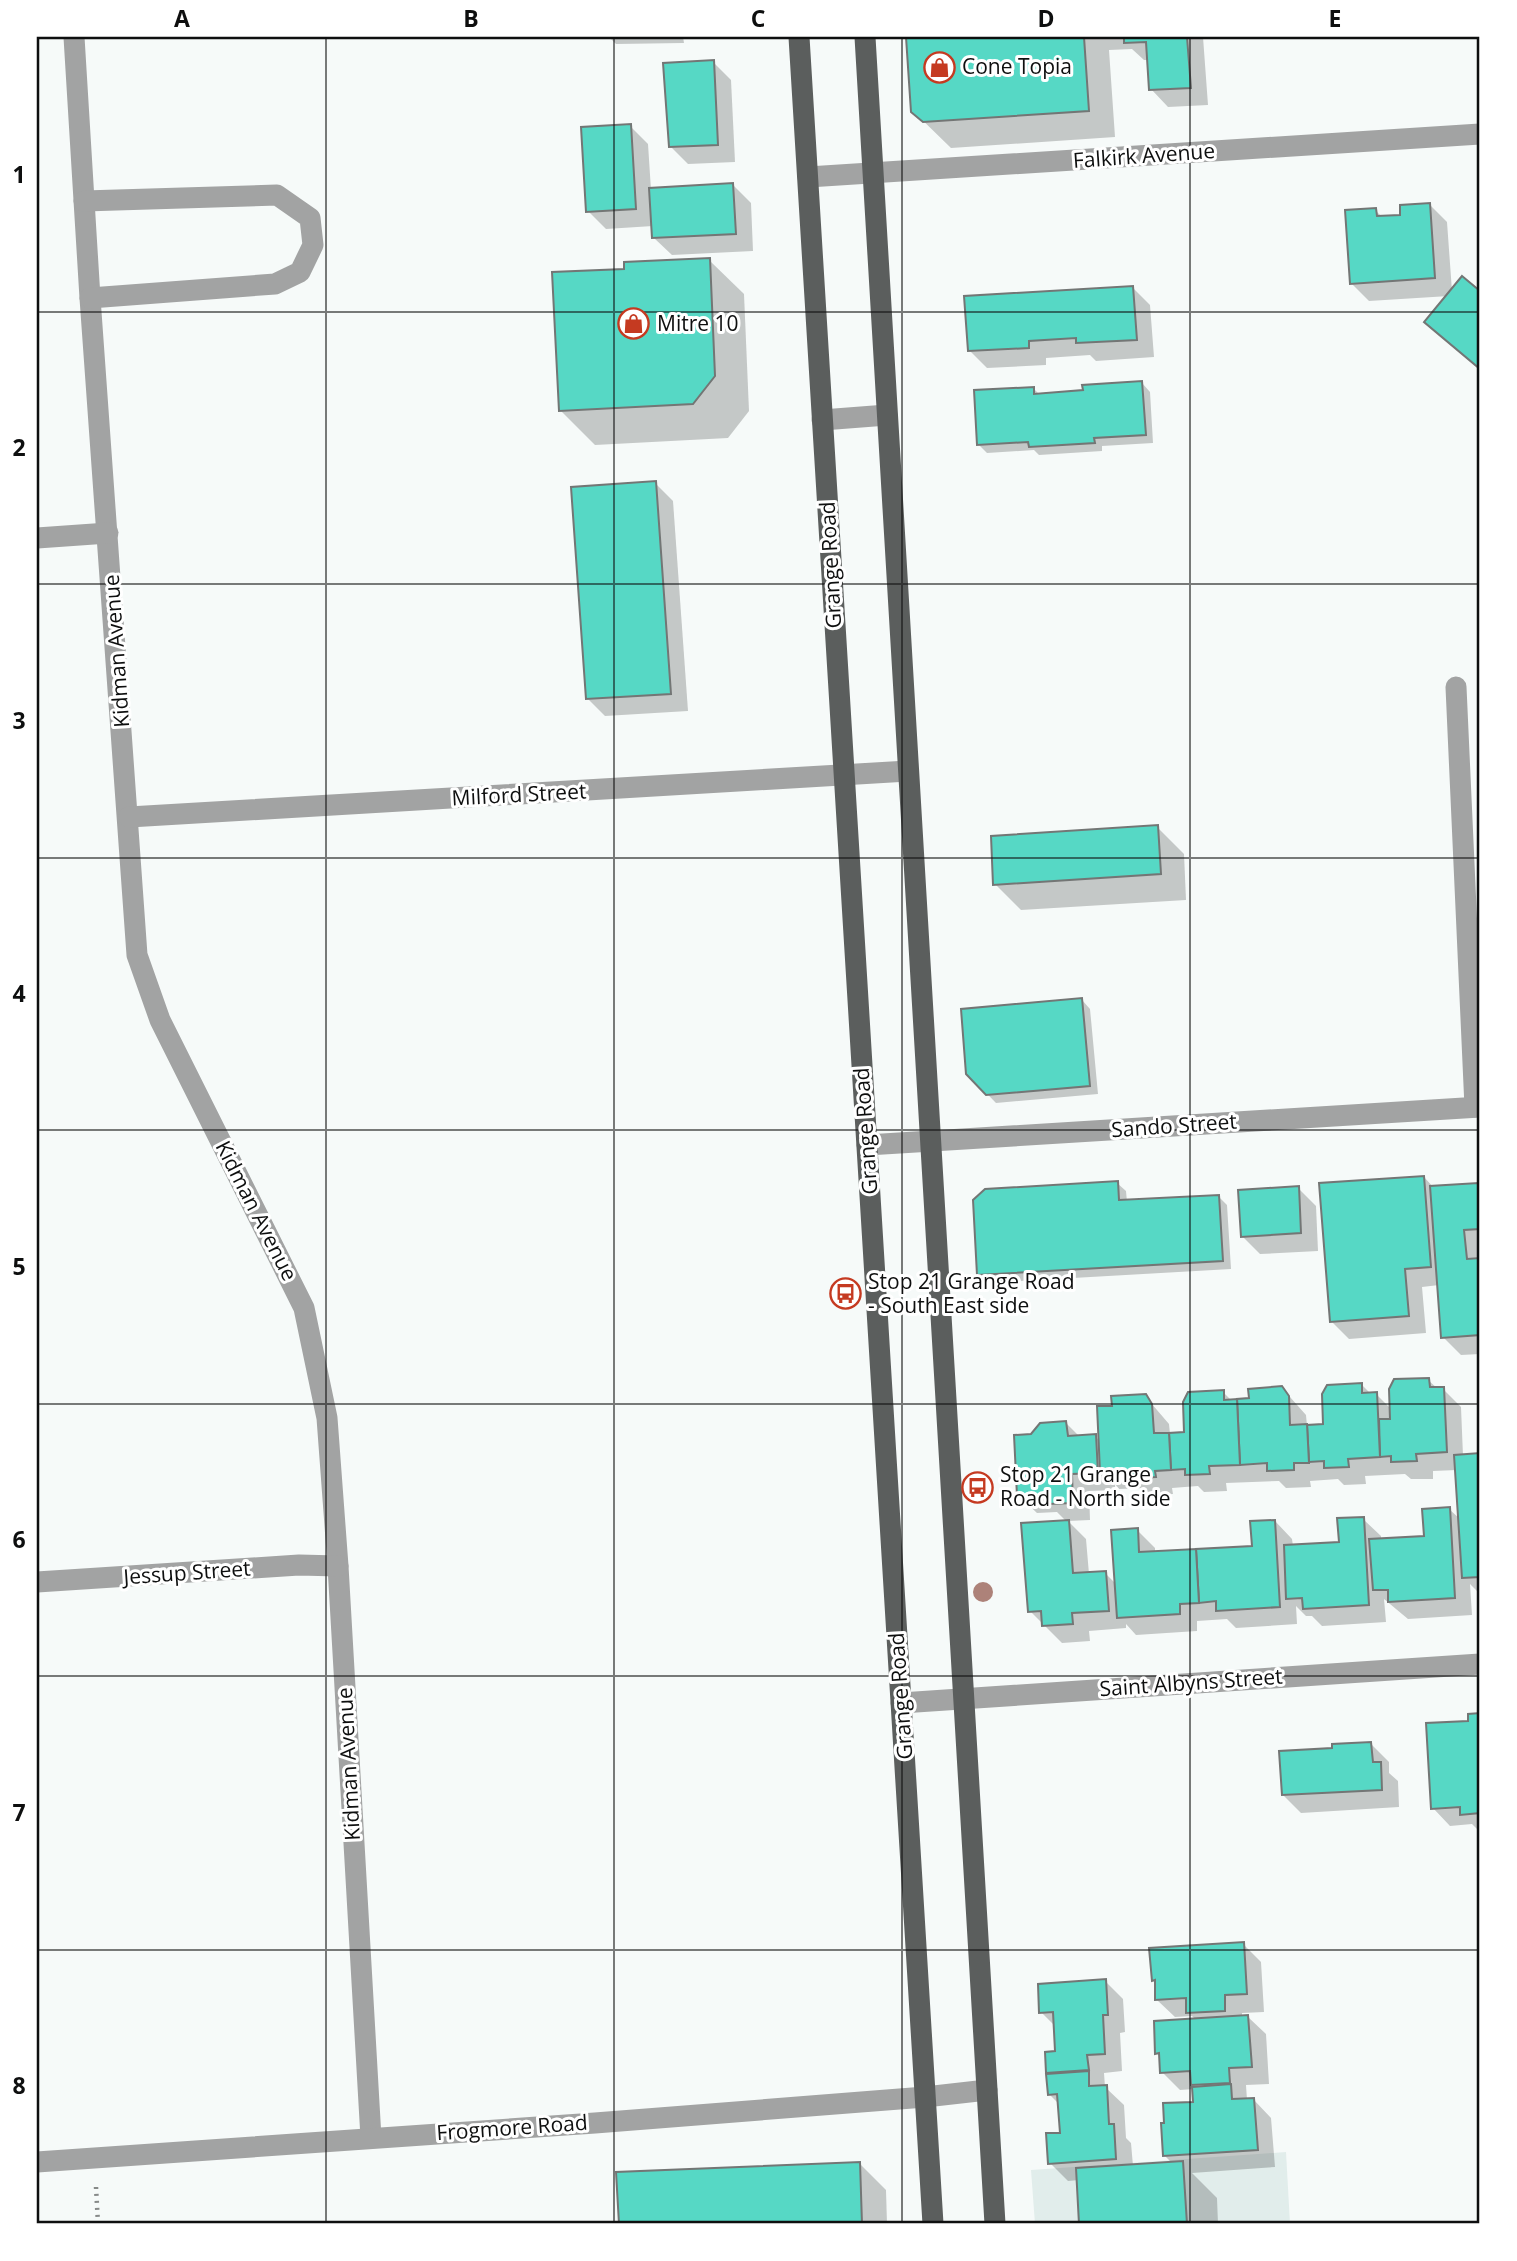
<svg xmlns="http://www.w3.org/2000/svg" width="1517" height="2261" viewBox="0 0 1517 2261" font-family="'Open Sans',sans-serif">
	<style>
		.built { fill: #e1edeb }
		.shadow { fill: #0003; fill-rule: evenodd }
		.building { fill: #56d8c5; stroke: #737675; stroke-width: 2 }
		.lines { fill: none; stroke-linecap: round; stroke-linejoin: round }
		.path { stroke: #868988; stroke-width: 4.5; stroke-dasharray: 2 5; stroke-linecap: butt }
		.minor { stroke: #a2a3a3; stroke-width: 21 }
		.major { stroke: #5b5e5d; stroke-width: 21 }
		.tree { fill: #ad8279 }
		.grid { fill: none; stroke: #0e0f0f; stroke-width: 2; stroke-opacity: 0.55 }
		.labels { text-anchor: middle; stroke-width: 6; stroke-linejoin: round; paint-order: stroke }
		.poi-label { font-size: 21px; fill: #0e0f0f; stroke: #fff; text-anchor: start }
		.street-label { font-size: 21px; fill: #0e0f0f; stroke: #fff }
		.neatline { fill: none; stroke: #0e0f0f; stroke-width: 2.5 }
		.grid-label { font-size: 23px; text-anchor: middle; font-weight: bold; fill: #0e0f0f }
	</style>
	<rect width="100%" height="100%" fill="#f6faf9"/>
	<polygon class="built" points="1286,2152 1290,2224 1035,2224 1031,2170"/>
	<g class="shadow">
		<polygon points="609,37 683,37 684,43 616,44"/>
		<polygon points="908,37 1203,37 1208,105 1168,107 1151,89 1149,60 1144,60 1132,49 1109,50 1115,137 951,148 913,111"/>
		<polygon points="713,62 731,80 735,162 688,164 670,146"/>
		<polygon points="630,126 648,144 651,190 733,185 751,203 753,251 672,255 654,238 653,226 606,229 588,211"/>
		<polygon points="1430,205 1447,222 1452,291 1463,279 1480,293 1480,370 1427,322 1449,296 1369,301 1351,283 1375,210 1383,218 1402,216"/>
		<polygon points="709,260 744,294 749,411 728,438 595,445 560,410 626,271"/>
		<polygon points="1133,288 1150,305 1154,357 1096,361 1090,355 1046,358 1046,365 987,368 969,350"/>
		<polygon points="1142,383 1150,392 1153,443 1102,446 1102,451 1039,455 1034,450 987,453 979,445 1033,388 1040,395 1085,392"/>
		<polygon points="655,483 673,501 688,711 605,716 587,698"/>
		<polygon points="1157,827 1184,854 1186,900 1021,910 995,884"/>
		<polygon points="1082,1000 1090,1009 1098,1094 996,1103 967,1073"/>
		<polygon points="1424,1177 1434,1188 1477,1185 1480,1188 1480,1354 1461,1355 1443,1337 1439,1285 1422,1287 1426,1333 1349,1339 1331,1321"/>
		<polygon points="1117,1183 1126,1191 1127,1202 1218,1196 1227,1205 1231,1269 987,1283 979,1274"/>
		<polygon points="1298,1188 1316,1206 1318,1251 1260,1254 1242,1236"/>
		<path d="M1428,1380L1438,1389H1443L1461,1407L1463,1456L1480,1455V1594L1470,1584L1472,1615L1408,1619L1384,1599L1386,1622L1322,1626L1312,1616H1306L1296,1606L1297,1624L1236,1628L1227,1619L1197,1621V1631L1136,1635L1126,1624V1628L1089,1631L1090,1641L1062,1643L1030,1611L1066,1521L1057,1512L1037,1513L1019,1496L1031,1436L1066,1423L1080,1437L1095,1436L1100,1441L1114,1407L1145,1396L1169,1424L1170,1434L1186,1433L1223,1392L1232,1401L1251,1400L1282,1388L1306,1415L1307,1426H1325L1362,1385L1371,1394H1376L1392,1410ZM1457,1470L1460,1519L1449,1509L1426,1538L1381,1540V1536L1363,1519L1340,1543L1293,1546L1292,1539L1275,1521L1253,1548L1155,1553V1548L1137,1530L1116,1584L1105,1573L1089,1574L1086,1539L1068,1521L1090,1520L1089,1491L1115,1490V1484L1119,1489L1144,1488L1151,1495L1173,1494L1172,1488L1198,1486L1204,1492L1227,1491L1226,1483L1279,1481L1286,1488L1311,1487L1310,1481L1338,1479L1344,1485L1366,1484L1365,1476L1405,1474L1411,1479H1433V1471Z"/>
		<polygon points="1470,1715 1480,1715 1480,1832 1472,1824 1450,1826 1433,1808 1470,1722"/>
		<polygon points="1371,1744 1389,1762 1389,1773 1398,1781 1399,1807 1301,1813 1283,1795 1334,1750"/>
		<polygon points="1243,1944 1261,1962 1264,2012 1242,2013 1242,2017 1248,2017 1266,2034 1269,2084 1246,2085 1247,2100 1254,2100 1271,2118 1275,2167 1192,2173 1217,2198 1218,2224 1081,2224 1079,2180 1068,2181 1050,2163 1062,2135 1060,2105 1049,2094 1047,2053 1057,2053 1056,2027 1041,2012 1105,1981 1123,1999 1125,2032 1120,2033 1122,2071 1104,2073 1105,2087 1124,2105 1126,2138 1131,2143 1133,2166 1173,2164 1164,2155 1195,2103 1194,2089 1180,2090 1162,2072 1161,2057 1157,2053 1196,2020 1192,2016 1175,2017 1157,2000 1157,1984 1153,1980"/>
		<polygon points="860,2164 886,2190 887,2224 621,2224 618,2174"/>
	</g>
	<g class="building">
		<polygon points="906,37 1084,37 1089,111 923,122 911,112"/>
		<polygon points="1124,37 1187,37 1191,88 1149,90 1146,42 1124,43"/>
		<polygon points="714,60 718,145 669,147 663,63"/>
		<polygon points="631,124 636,209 586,212 581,127"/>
		<polygon points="733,183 736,234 652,238 649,188"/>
		<polygon points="1430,203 1435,278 1350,284 1345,210 1376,208 1377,216 1400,215 1400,205"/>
		<polygon points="710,258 715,376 693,404 559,411 552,272 624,269 624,262"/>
		<polygon points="1462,276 1480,291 1480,369 1424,322"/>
		<polygon points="1133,286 1137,340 1076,343 1076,338 1029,341 1029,348 968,351 964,296"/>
		<polygon points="1142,381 1146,435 1094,438 1095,443 1029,447 1028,442 977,445 974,390 1034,387 1034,394 1083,390 1082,385"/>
		<polygon points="656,481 671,694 586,699 571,487"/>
		<polygon points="1158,825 1161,874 993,885 991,836"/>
		<polygon points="1082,998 1090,1086 986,1095 966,1074 961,1009"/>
		<polygon points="1424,1176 1431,1267 1405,1269 1409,1316 1330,1322 1319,1183"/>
		<polygon points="1118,1181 1119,1200 1219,1195 1223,1261 977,1275 973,1200 985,1189"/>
		<polygon points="1478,1183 1480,1229 1464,1230 1467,1259 1480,1258 1480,1335 1441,1338 1430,1186"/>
		<polygon points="1299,1186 1301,1233 1241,1237 1238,1190"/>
		<polygon points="1429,1378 1430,1387 1444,1387 1447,1452 1416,1454 1417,1461 1391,1462 1391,1456 1380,1457 1379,1419 1390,1419 1389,1389 1394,1379"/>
		<polygon points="1362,1383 1362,1393 1377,1392 1380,1457 1348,1459 1349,1467 1324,1468 1324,1461 1309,1462 1307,1425 1323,1424 1322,1394 1327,1385"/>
		<polygon points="1282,1386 1289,1396 1290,1425 1307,1424 1309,1463 1294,1463 1294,1470 1267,1471 1267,1463 1240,1465 1237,1399 1249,1398 1248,1389"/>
		<polygon points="1224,1390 1224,1400 1237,1399 1240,1465 1209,1466 1210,1474 1185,1475 1185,1469 1171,1470 1169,1433 1184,1432 1183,1402 1188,1392"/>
		<polygon points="1146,1394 1152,1404 1154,1433 1169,1433 1171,1470 1155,1471 1156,1477 1131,1478 1131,1470 1100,1472 1097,1406 1112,1406 1111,1396"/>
		<polygon points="1066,1421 1068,1436 1096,1434 1098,1473 1072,1474 1073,1503 1047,1504 1046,1495 1017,1496 1014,1435 1031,1434 1040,1423"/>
		<polygon points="1480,1453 1480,1577 1462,1578 1454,1455"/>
		<polygon points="1450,1507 1455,1598 1388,1602 1388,1590 1373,1590 1369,1539 1424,1536 1422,1509"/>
		<polygon points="1364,1517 1369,1605 1303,1609 1302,1598 1286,1599 1284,1545 1339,1542 1337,1518"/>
		<polygon points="1069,1520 1073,1573 1106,1571 1109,1611 1072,1613 1073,1624 1042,1626 1041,1611 1028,1612 1021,1523"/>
		<polygon points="1275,1520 1280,1607 1216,1611 1216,1601 1199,1603 1196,1549 1252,1546 1250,1521"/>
		<polygon points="1138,1528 1139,1552 1196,1549 1199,1603 1180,1604 1180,1614 1117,1618 1111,1530"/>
		<polygon points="1480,1713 1480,1813 1460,1815 1460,1807 1431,1809 1426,1723 1468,1721 1468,1714"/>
		<polygon points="1371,1742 1373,1762 1381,1762 1382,1790 1282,1795 1279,1751 1332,1748 1332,1744"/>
		<polygon points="1244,1942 1247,1994 1225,1995 1225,2011 1186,2013 1186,1998 1155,2000 1155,1980 1152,1981 1149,1948"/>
		<polygon points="1106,1979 1108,2015 1103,2015 1105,2054 1087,2055 1089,2070 1046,2073 1045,2052 1055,2051 1053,2012 1039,2013 1038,1984"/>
		<polygon points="1248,2015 1252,2067 1229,2068 1230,2083 1191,2085 1190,2071 1160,2073 1159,2053 1155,2054 1154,2021"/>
		<polygon points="1089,2071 1089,2086 1107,2085 1109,2124 1114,2124 1116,2159 1048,2164 1046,2133 1060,2133 1057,2094 1048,2095 1046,2074"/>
		<polygon points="1231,2084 1232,2099 1254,2098 1258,2150 1163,2156 1161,2123 1164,2123 1163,2103 1193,2102 1192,2087"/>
		<polygon points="1183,2161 1187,2224 1079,2224 1076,2168"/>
		<polygon points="860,2162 862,2224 619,2224 616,2172"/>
	</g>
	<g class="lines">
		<polyline class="path" points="96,2187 98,2224"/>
		<g class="minor">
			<polyline points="74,37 90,298 137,955 160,1020 304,1308 327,1418 338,1566 371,2138"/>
			<polyline points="808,177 1480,134"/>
			<polyline points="84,201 277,195 310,218 313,245 300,272 275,284 90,298"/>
			<polyline points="822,420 887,415"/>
			<polyline points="37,538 108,533"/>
			<polyline points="1456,687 1475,1107"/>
			<polyline points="129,817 908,771"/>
			<polyline points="867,1145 1480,1107"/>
			<polyline points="37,1582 299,1565 338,1566"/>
			<polyline points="901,1703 1480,1664"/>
			<polyline points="37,2162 595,2123 925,2097 987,2090"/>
		</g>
		<g class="major">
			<polyline points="799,37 933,2224"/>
			<polyline points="865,37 995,2224"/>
		</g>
	</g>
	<circle class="tree" cx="983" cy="1592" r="10"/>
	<path class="grid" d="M326,37V2224M614,37V2224M902,37V2224M1190,37V2224M37,312H1480M37,584H1480M37,858H1480M37,1130H1480M37,1404H1480M37,1676H1480M37,1950H1480"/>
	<defs>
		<symbol id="shop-ring" viewBox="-11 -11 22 22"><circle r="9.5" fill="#fff" stroke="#c53a21" stroke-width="1.5"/><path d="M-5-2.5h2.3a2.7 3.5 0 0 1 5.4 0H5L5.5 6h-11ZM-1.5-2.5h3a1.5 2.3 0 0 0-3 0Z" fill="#c53a21"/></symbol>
		<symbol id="bus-ring" viewBox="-11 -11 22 22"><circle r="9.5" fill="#fff" stroke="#c53a21" stroke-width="1.5"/><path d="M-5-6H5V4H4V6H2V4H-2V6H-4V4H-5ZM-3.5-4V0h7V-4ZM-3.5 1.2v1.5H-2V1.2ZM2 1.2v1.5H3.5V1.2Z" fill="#c53a21"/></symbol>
	</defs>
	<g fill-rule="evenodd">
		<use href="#shop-ring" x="922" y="50" width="35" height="35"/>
		<use href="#shop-ring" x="616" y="306" width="35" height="35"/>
		<use href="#bus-ring" x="828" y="1276" width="35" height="35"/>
		<use href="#bus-ring" x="960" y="1470" width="35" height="35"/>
	</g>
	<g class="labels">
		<g class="poi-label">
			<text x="962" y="74">Cone Topia</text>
			<text x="657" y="331">Mitre 10</text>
			<text x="868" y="1289">Stop 21 Grange Road<tspan x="868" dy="24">- South East side</tspan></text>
			<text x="1000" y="1482">Stop 21 Grange<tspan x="1000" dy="24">Road - North side</tspan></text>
		</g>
		<g class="street-label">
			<text transform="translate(1144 156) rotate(-4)" y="7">Falkirk Avenue</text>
			<text transform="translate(831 565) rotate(-93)" y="7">Grange Road</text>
			<text transform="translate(117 651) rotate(-94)" y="7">Kidman Avenue</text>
			<text transform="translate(519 795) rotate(-3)" y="7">Milford Street</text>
			<text transform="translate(1174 1126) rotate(-4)" y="7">Sando Street</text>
			<text transform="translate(866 1131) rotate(-94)" y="7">Grange Road</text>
			<text transform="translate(256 1211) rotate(63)" y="7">Kidman Avenue</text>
			<text transform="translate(187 1573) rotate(-4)" y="7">Jessup Street</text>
			<text transform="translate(1191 1683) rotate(-4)" y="7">Saint Albyns Street</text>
			<text transform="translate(901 1696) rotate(-94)" y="7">Grange Road</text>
			<text transform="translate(349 1764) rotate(-93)" y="7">Kidman Avenue</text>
			<text transform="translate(512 2128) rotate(-4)" y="7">Frogmore Road</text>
		</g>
	</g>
	<rect width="1517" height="2261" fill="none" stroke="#ffffff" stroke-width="77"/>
	<rect x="38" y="38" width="1440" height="2184" class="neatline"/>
	<g class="grid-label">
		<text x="182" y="27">A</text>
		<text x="471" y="27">B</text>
		<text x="758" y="27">C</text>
		<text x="1046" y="27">D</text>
		<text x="1335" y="27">E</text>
		<text x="19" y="183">1</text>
		<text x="19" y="456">2</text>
		<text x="19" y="729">3</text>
		<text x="19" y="1002">4</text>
		<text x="19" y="1275">5</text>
		<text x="19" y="1548">6</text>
		<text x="19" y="1821">7</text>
		<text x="19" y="2094">8</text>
	</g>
</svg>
